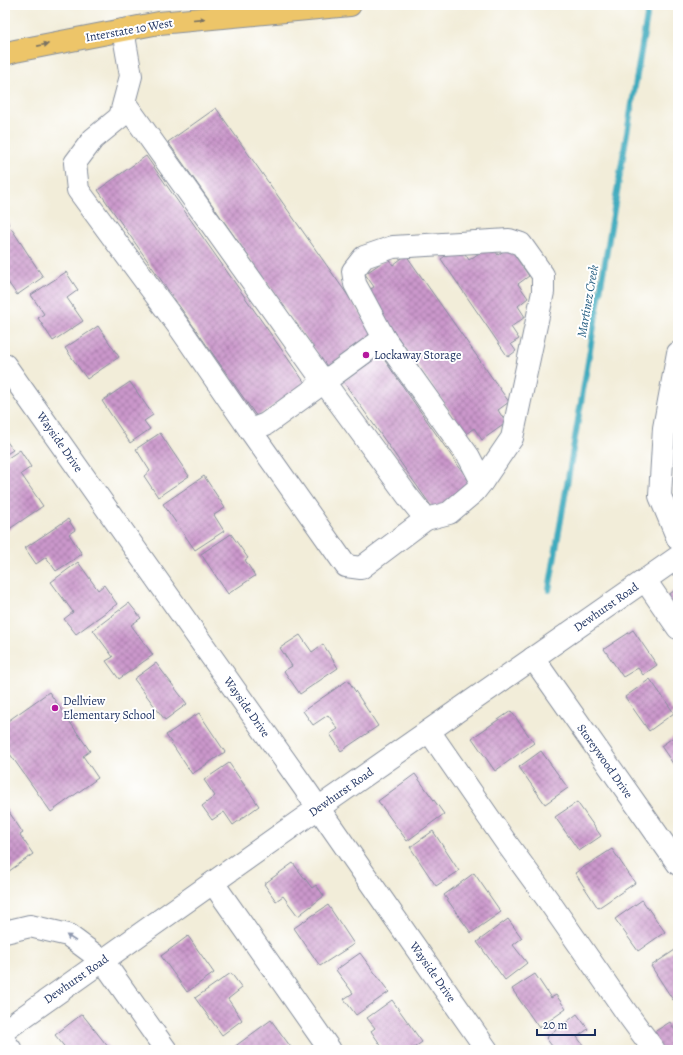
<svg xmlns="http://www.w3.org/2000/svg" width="683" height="1055" viewBox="0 0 683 1055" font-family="Alegreya,serif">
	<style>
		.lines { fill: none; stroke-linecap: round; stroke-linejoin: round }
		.stream { stroke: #3fabbe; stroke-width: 6 }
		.building { fill: url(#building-cross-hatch) }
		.minor-casing { stroke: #868e9c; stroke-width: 24 }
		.major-casing { stroke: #868e9c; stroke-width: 24 }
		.minor { stroke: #fff; stroke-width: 22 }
		.major { stroke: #edc569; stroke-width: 22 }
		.oneway { fill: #797263 }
		.oneway2 { fill: #8d97ae }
		.poi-dot { fill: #b5179e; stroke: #fff; stroke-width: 1.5 }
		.labels { text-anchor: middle; stroke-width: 4; stroke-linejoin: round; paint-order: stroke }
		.street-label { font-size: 12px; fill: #1b2f5e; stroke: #fff }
		.poi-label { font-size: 12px; fill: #1b2f5e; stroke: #fff; text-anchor: start }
		.water-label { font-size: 13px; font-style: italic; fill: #296184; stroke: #fff }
	</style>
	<defs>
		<pattern id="building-cross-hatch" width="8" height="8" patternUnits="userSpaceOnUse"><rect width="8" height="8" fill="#cb97cb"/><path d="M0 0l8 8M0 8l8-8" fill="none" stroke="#a47ca8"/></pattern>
	</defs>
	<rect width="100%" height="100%" fill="#fff"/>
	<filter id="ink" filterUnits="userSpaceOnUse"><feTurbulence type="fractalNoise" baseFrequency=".025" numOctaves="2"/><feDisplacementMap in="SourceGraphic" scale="8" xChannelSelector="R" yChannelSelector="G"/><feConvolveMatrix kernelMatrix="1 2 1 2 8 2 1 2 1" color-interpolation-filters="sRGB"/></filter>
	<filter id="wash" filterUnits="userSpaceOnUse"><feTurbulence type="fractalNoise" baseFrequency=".012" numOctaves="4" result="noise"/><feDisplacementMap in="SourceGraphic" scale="16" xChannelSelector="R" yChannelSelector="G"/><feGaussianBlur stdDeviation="0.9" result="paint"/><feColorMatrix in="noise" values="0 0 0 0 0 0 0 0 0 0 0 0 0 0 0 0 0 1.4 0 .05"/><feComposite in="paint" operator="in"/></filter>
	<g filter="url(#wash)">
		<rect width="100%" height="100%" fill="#f2edd9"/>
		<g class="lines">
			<polyline class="stream" points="549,590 647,16"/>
		</g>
		<g id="blocks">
			<g class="building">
				<polygon points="216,108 375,334 327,368 168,142"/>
				<polygon points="5,142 10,150 5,153"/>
				<polygon points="146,156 305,383 257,417 98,190"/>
				<polygon points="5,218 9,225 5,228"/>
				<polygon points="11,228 43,277 17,295 5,278 5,232"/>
				<polygon points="491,245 498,255 509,247 529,276 518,284 528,298 518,306 525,317 511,327 519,339 511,344 516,351 508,357 441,259 460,246 469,260"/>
				<polygon points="406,255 509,402 498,410 506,423 482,440 474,428 466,434 366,292 374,287 365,274 388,258 393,265"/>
				<polygon points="66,272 78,290 67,298 83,321 53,341 38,318 44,314 31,295"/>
				<polygon points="98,326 119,357 87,379 65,348"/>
				<polygon points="381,355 471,484 434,510 343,381"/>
				<polygon points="130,382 153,415 144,421 150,429 130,443 102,401"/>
				<polygon points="160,433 189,476 158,497 144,476 150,471 136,449"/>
				<polygon points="5,439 13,450 5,455"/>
				<polygon points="20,450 31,467 21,474 43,506 5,532 5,460"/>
				<polygon points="204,476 225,508 214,515 224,531 195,550 163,504"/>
				<polygon points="68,519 75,530 69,534 82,554 56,571 46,557 36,564 25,548"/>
				<polygon points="231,534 248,558 245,560 255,576 228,594 201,554"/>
				<polygon points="78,562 98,590 104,585 117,604 76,634 64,619 73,612 51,582"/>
				<polygon points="678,588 678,619 664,598"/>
				<polygon points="129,603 141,618 131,625 153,655 119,679 106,661 113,657 93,630"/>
				<polygon points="633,630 657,665 643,675 638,668 623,677 604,649"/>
				<polygon points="300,635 312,652 323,644 338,668 300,694 284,671 292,666 280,648"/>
				<polygon points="156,663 187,704 165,720 134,679"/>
				<polygon points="650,679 674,713 649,731 625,697"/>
				<polygon points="348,680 378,726 341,751 330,734 338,729 328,715 313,725 303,711"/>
				<polygon points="49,692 90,751 83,756 98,778 51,812 5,747 5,723"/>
				<polygon points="511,711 534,743 495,771 472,738"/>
				<polygon points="199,713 225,752 192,774 166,735"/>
				<polygon points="678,734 678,771 661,746"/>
				<polygon points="541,751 568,788 545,804 519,767"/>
				<polygon points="229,763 259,806 233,825 224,812 212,820 202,806 215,796 204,780"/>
				<polygon points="415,774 444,814 407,841 378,801"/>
				<polygon points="577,802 601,836 579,851 555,817"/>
				<polygon points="5,806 23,833 20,835 33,854 5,874"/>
				<polygon points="433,831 459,871 436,886 410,847"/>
				<polygon points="612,849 635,883 598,908 575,873"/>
				<polygon points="293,863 312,888 316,885 324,896 298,916 283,896 276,901 264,884"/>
				<polygon points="474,873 501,912 471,933 444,895"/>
				<polygon points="642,900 665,932 638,951 615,919"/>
				<polygon points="328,905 354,944 320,966 294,928"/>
				<polygon points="508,919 522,938 513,945 527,963 505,980 477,942"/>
				<polygon points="188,936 214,973 187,992 161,956"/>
				<polygon points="678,948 678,997 673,1000 651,966"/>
				<polygon points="360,953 389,992 356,1015 344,999 353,993 336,970"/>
				<polygon points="231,973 242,988 228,999 242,1020 222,1035 195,998"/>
				<polygon points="535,974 551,998 556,995 566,1009 539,1028 512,989"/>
				<polygon points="392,1000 422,1042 411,1050 384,1050 371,1031 375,1028 367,1018"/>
				<polygon points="82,1014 109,1048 107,1050 67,1050 55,1035"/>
				<polygon points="577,1014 588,1029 577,1037 587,1050 555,1050 546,1038"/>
				<polygon points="271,1020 293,1050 230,1050"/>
				<polygon points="670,1022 678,1035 678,1049 661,1050 651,1034"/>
			</g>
		</g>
	</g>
	<g filter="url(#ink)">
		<use href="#blocks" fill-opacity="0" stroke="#868e9c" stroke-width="1"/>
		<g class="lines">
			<defs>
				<g id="minor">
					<polyline points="123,30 131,76 120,117 93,139 75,163 78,190 182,331 250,430 266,424 324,382 409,498 426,519 449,513 475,491 482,482 469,457 384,338 324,382 124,102"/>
					<polyline points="384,338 355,284 353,271 364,257 393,247 509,240 521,244 543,275 543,292 512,438 482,482"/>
					<polyline points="678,353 664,428 660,496 678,539"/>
					<polyline points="5,365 303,786 487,1050"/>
					<polyline points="250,430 346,566 361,568 426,519"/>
					<polyline points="645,580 678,628"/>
					<polyline points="533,658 678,864"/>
					<polyline points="429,731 505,841 548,900 626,1012 654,1050"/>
					<polyline points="213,883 330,1050"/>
					<polyline points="5,932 30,926 68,935 103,961 166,1050"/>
					<polyline points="5,1030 304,818 678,557"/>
					<polyline points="5,1042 11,1050"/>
				</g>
				<polyline id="major" points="5,54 15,51 159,23 350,5"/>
			</defs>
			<use href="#minor" class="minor-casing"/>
			<use href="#major" class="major-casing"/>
			<use href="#minor" class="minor"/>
			<use href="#major" class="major"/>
		</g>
		<defs><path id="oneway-solid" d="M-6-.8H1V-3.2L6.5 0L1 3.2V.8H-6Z"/></defs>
		<g class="oneway">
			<use href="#oneway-solid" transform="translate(199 19) rotate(-5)"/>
			<use href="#oneway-solid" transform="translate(43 45) rotate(-11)"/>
		</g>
		<use class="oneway2" href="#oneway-solid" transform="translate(71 938) rotate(-147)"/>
	</g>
	<g class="poi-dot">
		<circle cx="366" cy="355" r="4"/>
		<circle cx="55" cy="708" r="4"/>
	</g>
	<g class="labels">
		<g class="street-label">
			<text transform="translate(129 30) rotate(-10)" y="4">Interstate 10 West</text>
			<text transform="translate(60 442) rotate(55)" y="4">Wayside Drive</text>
			<text transform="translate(606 607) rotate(-35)" y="4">Dewhurst Road</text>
			<text transform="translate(247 707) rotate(55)" y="4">Wayside Drive</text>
			<text transform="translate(605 761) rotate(55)" y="4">Storeywood Drive</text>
			<text transform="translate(341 792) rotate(-35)" y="4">Dewhurst Road</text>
			<text transform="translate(433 972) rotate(55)" y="4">Wayside Drive</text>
			<text transform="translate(76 979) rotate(-35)" y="4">Dewhurst Road</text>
		</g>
		<g class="poi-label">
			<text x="374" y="359">Lockaway Storage</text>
			<text x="63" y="705">Dellview<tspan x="63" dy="14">Elementary School</tspan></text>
		</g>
		<g class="water-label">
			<text transform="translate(587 301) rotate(-80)" y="5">Martinez Creek</text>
		</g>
	</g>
	<rect width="683" height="1055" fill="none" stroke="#fff" stroke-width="20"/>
	<path d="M537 1029v6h58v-6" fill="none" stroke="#1b2f5e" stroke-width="2"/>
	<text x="543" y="1029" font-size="12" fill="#1b2f5e" stroke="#ffffff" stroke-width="3" paint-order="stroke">20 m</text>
</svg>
